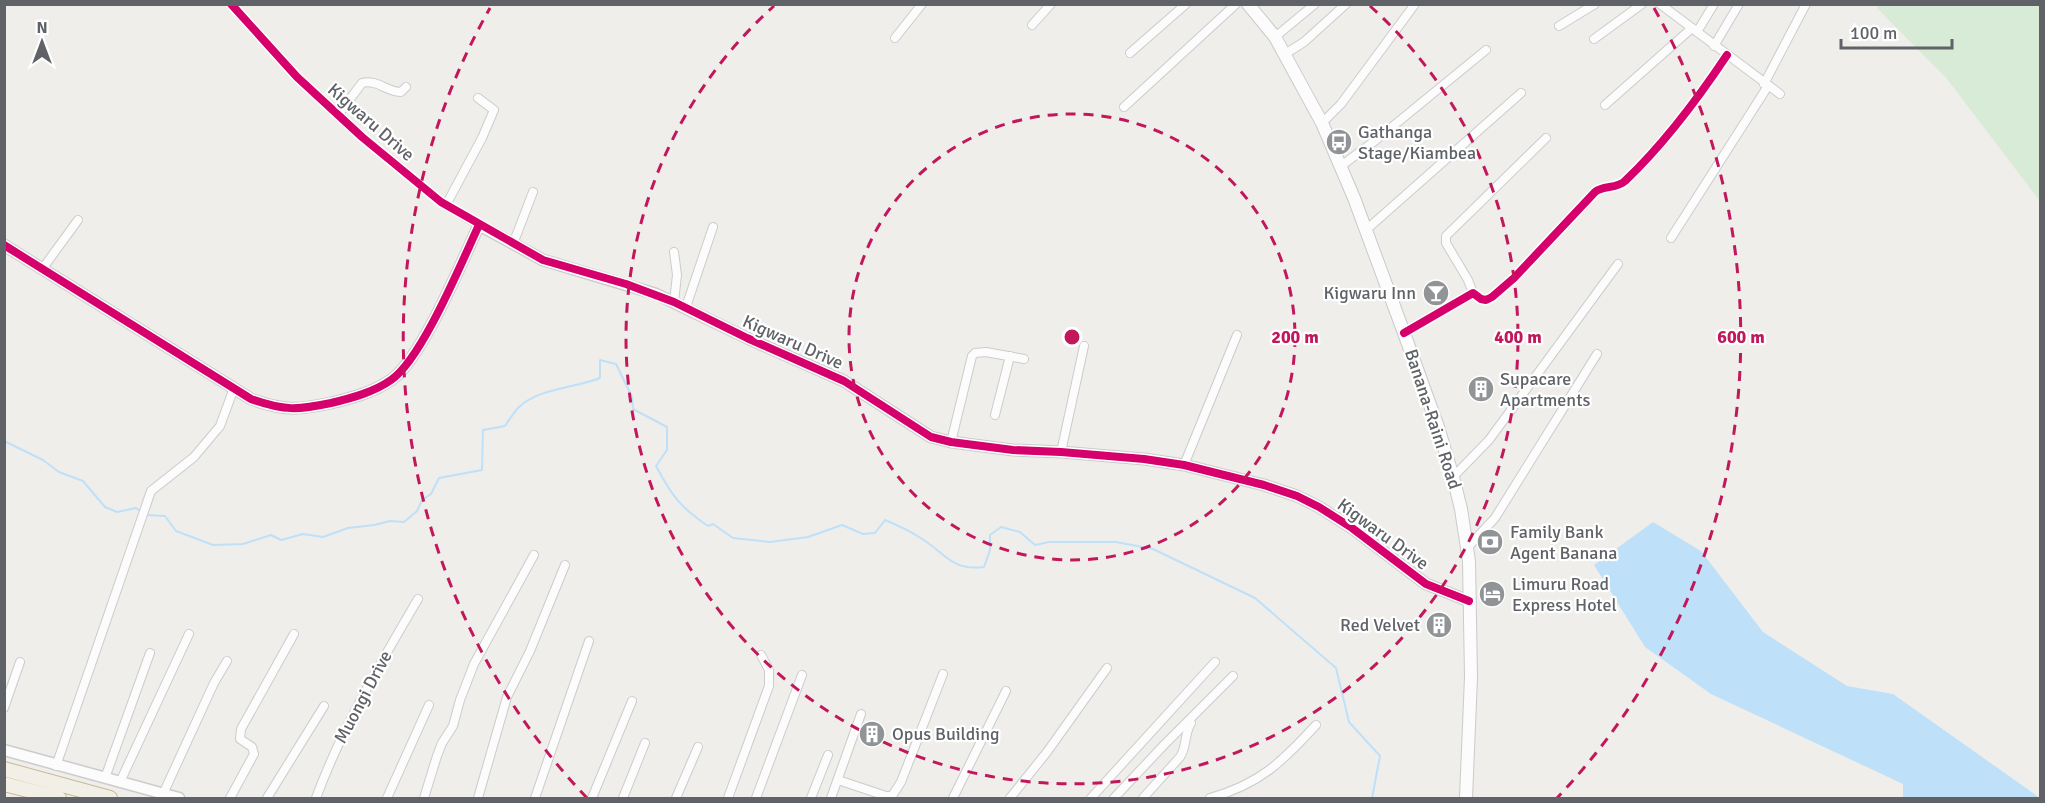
<svg xmlns="http://www.w3.org/2000/svg" width="2045" height="803" viewBox="0 0 2045 803" font-family="Signika,sans-serif">
	<style>
		.green { fill: #d8ebd6 }
		.water { fill: #bfe0f9 }
		.lines { fill: none; stroke-linecap: round; stroke-linejoin: round }
		.stream { stroke: #bfe0f9; stroke-width: 2 }
		.minor-casing { stroke: #cbcccc; stroke-width: 10 }
		.tertiary-casing { stroke: #cbcccc; stroke-width: 13 }
		.secondary-casing { stroke: #cacacb; stroke-width: 14 }
		.trunk-casing { stroke: #c8b996; stroke-width: 16 }
		.minor { stroke: #fdfcfc; stroke-width: 8 }
		.tertiary { stroke: #fdfcfc; stroke-width: 10 }
		.secondary { stroke: #fdfcfc; stroke-width: 12 }
		.trunk { stroke: #f2f0e6; stroke-width: 14 }
		.cycleway-casing { stroke: #fff; stroke-width: 11 }
		.cycleway { stroke: #d6006c; stroke-width: 8 }
		.ring { fill: none; stroke: #c2185b; stroke-width: 3; stroke-dasharray: 10 8 }
		.labels { text-anchor: middle; stroke-width: 4.5; stroke-linejoin: round; paint-order: stroke }
		.street-label { font-size: 18px; fill: #5f6368; stroke: #fff }
		.poi-label { font-size: 18px; fill: #5f6368; stroke: #fff; text-anchor: start }
		.centre { fill: #c2185b; stroke: #fff; stroke-width: 3 }
		.ring-label { font-size: 18px; text-anchor: middle; font-weight: bold; fill: #c2185b; stroke: #fff; stroke-width: 4.5; stroke-linejoin: round; paint-order: stroke }
	</style>
	<rect width="100%" height="100%" fill="#efeeea"/>
	<polygon class="green" points="1879,4 2040,5 2040,201 1947,79 1877,8"/>
	<polygon class="water" points="1653,522 1701,551 1763,632 1847,686 1893,694 2040,798 1903,798 1903,784 1711,694 1645,647 1594,565"/>
	<g class="lines">
		<g class="stream">
			<polyline points="4,441 43,460 59,472 83,481 105,507 117,512 136,508 142,512"/>
			<path d="M147,515L165,516L176,531L213,545L243,544L271,535L281,540L303,534L323,537L348,528L374,525L390,521L404,522L417,511L422,500L431,494L439,478L482,470L483,430L505,426C509,420 514,412 519,407C539,388 576,388 600,378V360L616,364L632,397L633,409L667,427V450L656,466C672,496 680,507 708,526L713,524L733,538L770,542L808,537L842,525L863,534L875,533L885,520C897,525 908,530 919,537C945,552 950,571 984,567L990,550V535L1001,527L1020,532L1035,545L1049,542H1116L1153,549L1255,598L1336,668L1349,722L1380,756L1372,798"/>
		</g>
		<defs>
			<g id="minor">
				<polyline points="231,4 297,77 362,137 441,202 479,225"/>
				<polyline points="1660,4 1780,94"/>
				<polyline points="1032,25 1051,4"/>
				<polyline points="1559,26 1595,4"/>
				<polyline points="1697,32 1714,4"/>
				<polyline points="1275,37 1315,4"/>
				<polyline points="895,38 922,4"/>
				<polyline points="1594,39 1642,4"/>
				<polyline points="1714,46 1739,4"/>
				<polyline points="1130,53 1186,4"/>
				<polyline points="1285,54 1304,42 1346,4"/>
				<polyline points="1764,84 1806,4"/>
				<polyline points="1605,105 1692,28"/>
				<polyline points="1124,107 1236,4"/>
				<path d="M338,115L362,83C377,79 387,92 401,92L406,87"/>
				<polyline points="1322,123 1341,104 1415,4"/>
				<polyline points="1341,166 1376,140 1486,50"/>
				<polyline points="446,205 482,138 494,110 478,98"/>
				<polyline points="1366,230 1521,93"/>
				<polyline points="1671,238 1768,86"/>
				<polyline points="513,244 533,192"/>
				<polyline points="674,252 677,275 674,302"/>
				<polyline points="43,268 78,220"/>
				<polyline points="1473,293 1468,280 1446,243 1446,236 1546,138"/>
				<polyline points="686,307 713,227"/>
				<path d="M1404,333L1473,293L1481,299L1486,300L1492,297L1514,278L1595,192C1603,185 1617,189 1625,181C1664,144 1697,100 1727,55"/>
				<polyline points="995,415 1010,356"/>
				<polyline points="951,442 972,356 975,353 986,352 1024,359"/>
				<polyline points="1061,452 1084,346"/>
				<polyline points="1184,465 1237,335"/>
				<polyline points="1453,477 1489,440 1618,264"/>
				<polyline points="1467,548 1495,518 1597,354"/>
				<polyline points="4,708 20,662"/>
				<polyline points="56,766 151,491 194,457 220,426 234,388"/>
				<polyline points="105,778 150,653"/>
				<polyline points="838,780 886,796 892,796 901,782 943,674"/>
				<polyline points="120,782 189,634"/>
				<polyline points="163,794 214,683 227,661"/>
				<polyline points="230,798 254,754 252,747 240,739 241,729 294,634"/>
				<polyline points="267,798 324,706"/>
				<path d="M316,798C342,728 380,664 418,599"/>
				<polyline points="387,798 429,705"/>
				<polyline points="424,798 437,756 442,743 453,726 460,700 474,664 534,555"/>
				<polyline points="478,798 507,697 530,651 565,565"/>
				<polyline points="535,798 589,641"/>
				<polyline points="592,798 632,701"/>
				<polyline points="623,798 645,743"/>
				<polyline points="676,798 698,747"/>
				<polyline points="728,798 769,686 769,670 761,655"/>
				<polyline points="756,798 802,675"/>
				<polyline points="811,798 828,755"/>
				<polyline points="831,798 861,714"/>
				<polyline points="953,798 1006,691"/>
				<polyline points="1010,798 1047,752 1107,668"/>
				<polyline points="1091,798 1215,662"/>
				<polyline points="1114,798 1164,745 1233,676"/>
				<path d="M1143,798L1180,757C1187,747 1184,734 1191,723"/>
				<path d="M1210,798C1260,784 1282,762 1316,725"/>
			</g>
			<g id="tertiary">
				<path d="M4,245L251,399C284,411 298,410 331,403C352,398 374,392 391,380C422,359 462,261 479,225L543,260L656,294L747,338L844,381L931,437L951,442L1013,450L1061,452L1144,459L1184,465L1264,485L1297,496L1319,507L1352,528L1426,584L1469,601"/>
				<polyline points="4,750 179,798"/>
			</g>
			<polyline id="secondary" points="1248,4 1275,37 1322,123 1354,198 1404,333 1438,427 1453,477 1461,509 1469,561 1471,677 1466,798"/>
			<g id="trunk">
				<polyline points="4,769 110,798"/>
				<polyline points="4,784 59,798"/>
			</g>
		</defs>
		<use href="#minor" class="minor-casing"/>
		<use href="#tertiary" class="tertiary-casing"/>
		<use href="#secondary" class="secondary-casing"/>
		<use href="#trunk" class="trunk-casing"/>
		<use href="#minor" class="minor"/>
		<use href="#tertiary" class="tertiary"/>
		<use href="#secondary" class="secondary"/>
		<use href="#trunk" class="trunk"/>
		<defs>
			<g id="cycleway">
				<polyline points="231,4 297,77 362,137 441,202 543,260 626,284 674,302 747,338 844,381 931,437 951,442 1013,450 1061,452 1144,459 1184,465 1264,485 1297,496 1319,507 1352,528 1426,584 1469,601"/>
				<path d="M4,245L251,399C284,411 298,410 331,403C352,398 374,392 391,380C422,359 462,261 479,225"/>
				<path d="M1404,333L1473,293L1481,299L1486,300L1492,297L1514,278L1595,192C1603,185 1617,189 1625,181C1664,144 1697,100 1727,55"/>
			</g>
		</defs>
		<use href="#cycleway" class="cycleway-casing"/>
		<use href="#cycleway" class="cycleway"/>
	</g>
	<g class="ring">
		<circle cx="1072" cy="337" r="223"/>
		<path d="M1370 6A446 446 0 1 1 774 6"/>
		<path d="M587 798A669 669 0 0 1 490 8M1654 8A669 669 0 0 1 1557 798"/>
	</g>
	<defs>
		<symbol id="bus-disc" viewBox="-11 -11 22 22"><circle r="9.5" fill="#919496" stroke="#fff"/><path d="M-5-6H5V4H4V6H2V4H-2V6H-4V4H-5ZM-3.5-4V0h7V-4ZM-3.5 1.2v1.5H-2V1.2ZM2 1.2v1.5H3.5V1.2Z" fill="#fff"/></symbol>
		<symbol id="bar-disc" viewBox="-11 -11 22 22"><circle r="9.5" fill="#919496" stroke="#fff"/><path d="M-6-5H6L.8 .8V4.5H3.5V6h-7V4.5H-.8V.8Z" fill="#fff"/></symbol>
		<symbol id="building-disc" viewBox="-11 -11 22 22"><circle r="9.5" fill="#919496" stroke="#fff"/><path d="M-4-6H4V6H1V3H-1V6H-4ZM-2.5-4.3h1.7v1.8h-1.7ZM.8-4.3h1.7v1.8H.8ZM-2.5-1h1.7V.8h-1.7ZM.8-1h1.7V.8H.8Z" fill="#fff"/></symbol>
		<symbol id="bank-disc" viewBox="-11 -11 22 22"><circle r="9.5" fill="#919496" stroke="#fff"/><path d="M-6-4H6V4H-6ZM0-2.3a2.3 2.3 0 1 0 0 4.6a2.3 2.3 0 1 0 0-4.6Z" fill="#fff"/></symbol>
		<symbol id="hotel-disc" viewBox="-11 -11 22 22"><circle r="9.5" fill="#919496" stroke="#fff"/><path d="M-6-4.5h1.5V1H6V5H4.5V3h-9V5H-6ZM-4 0a1.8 1.8 0 1 1 3.6 0ZM.5 0V-2.5h3Q6-2.5 6 0Z" fill="#fff"/></symbol>
	</defs>
	<g fill-rule="evenodd">
		<use href="#bus-disc" x="1324" y="127" width="30" height="30"/>
		<use href="#bar-disc" x="1421" y="278" width="30" height="30"/>
		<use href="#building-disc" x="1466" y="374" width="30" height="30"/>
		<use href="#bank-disc" x="1475" y="527" width="30" height="30"/>
		<use href="#hotel-disc" x="1477" y="579" width="30" height="30"/>
		<use href="#building-disc" x="1424" y="610" width="30" height="30"/>
		<use href="#building-disc" x="857" y="719" width="30" height="30"/>
	</g>
	<g class="labels">
		<g class="street-label">
			<text transform="translate(371 122) rotate(41)" y="6">Kigwaru Drive</text>
			<text transform="translate(793 342) rotate(24)" y="6">Kigwaru Drive</text>
			<text transform="translate(1433 419) rotate(72)" y="6">Banana-Raini Road</text>
			<text transform="translate(1383 534) rotate(36)" y="6">Kigwaru Drive</text>
			<text transform="translate(363 697) rotate(-62)" y="6">Muongi Drive</text>
		</g>
		<g class="poi-label">
			<text x="1358" y="138">Gathanga<tspan x="1358" dy="21">Stage/Kiambea</tspan></text>
			<text x="1416" y="299" text-anchor="end">Kigwaru Inn</text>
			<text x="1500" y="385">Supacare<tspan x="1500" dy="21">Apartments</tspan></text>
			<text x="1510" y="538">Family Bank<tspan x="1510" dy="21">Agent Banana</tspan></text>
			<text x="1512" y="590">Limuru Road<tspan x="1512" dy="21">Express Hotel</tspan></text>
			<text x="1420" y="631" text-anchor="end">Red Velvet</text>
			<text x="892" y="740">Opus Building</text>
		</g>
	</g>
	<circle cx="1072" cy="337" r="9" class="centre"/>
	<g class="ring-label">
		<text x="1295" y="343">200 m</text>
		<text x="1518" y="343">400 m</text>
		<text x="1741" y="343">600 m</text>
	</g>
	<rect width="2045" height="803" fill="none" stroke="#5f6368" stroke-width="12"/>
	<g transform="translate(42 42)" stroke="#ffffff" stroke-width="4.5" paint-order="stroke">
	<path d="M0-4.5L10 22L0 15L-10 22Z" fill="#5f6368"/>
	<text y="-9" font-size="16" font-weight="bold" text-anchor="middle" fill="#5f6368">N</text>
	</g>
	<path d="M1841 39v9h111v-9" fill="none" stroke="#5f6368" stroke-width="3"/>
	<text x="1850" y="39" font-size="18" fill="#5f6368" stroke="#ffffff" stroke-width="4.5" paint-order="stroke">100 m</text>
</svg>
